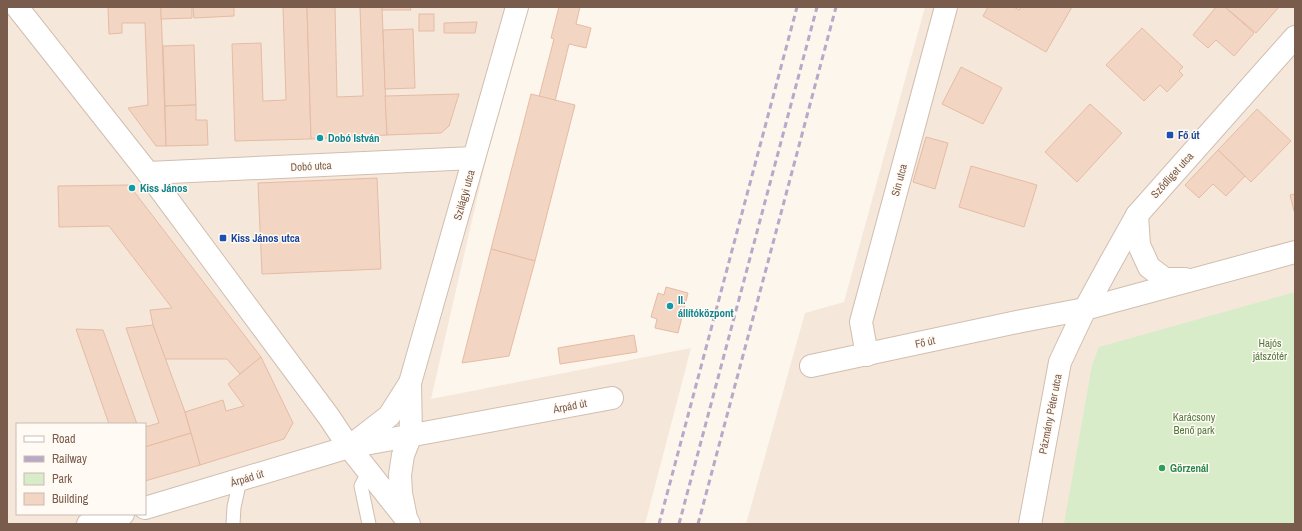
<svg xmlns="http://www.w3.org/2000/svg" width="1302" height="531" viewBox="0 0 1302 531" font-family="'Archivo Narrow',sans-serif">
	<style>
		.residential { fill: #f5e8da; fill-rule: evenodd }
		.green { fill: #d8ecc9 }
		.building { fill: #f3d5c3; stroke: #e6bba3 }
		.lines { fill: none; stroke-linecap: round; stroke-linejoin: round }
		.service-casing { stroke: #d1beb0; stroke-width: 15 }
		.minor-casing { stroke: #d1beb0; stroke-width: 24 }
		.tertiary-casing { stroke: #d1beb0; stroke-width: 24 }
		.service { stroke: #fff; stroke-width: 13 }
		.minor { stroke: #fff; stroke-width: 22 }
		.tertiary { stroke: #fff; stroke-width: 22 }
		.rail { stroke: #b9a8c9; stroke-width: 3; stroke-dasharray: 6 4; stroke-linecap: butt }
		.transit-dot { fill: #1a4fb4; stroke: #fffaf3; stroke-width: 1.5 }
		.culture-dot { fill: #0f9aa8; stroke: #fffaf3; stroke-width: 1.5 }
		.leisure-dot { fill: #2e9e5b; stroke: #fffaf3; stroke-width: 1.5 }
		.labels { text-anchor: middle; stroke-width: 3; stroke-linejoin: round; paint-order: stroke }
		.transit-label { font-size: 11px; font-weight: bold; fill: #164399; stroke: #fffaf3; text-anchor: start }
		.culture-label { font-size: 11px; font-weight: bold; fill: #0d838f; stroke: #fffaf3; text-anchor: start }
		.street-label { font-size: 11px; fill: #7a5c4d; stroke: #fffaf3 }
		.park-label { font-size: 11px; fill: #537a41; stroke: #fffaf3 }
		.leisure-label { font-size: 11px; font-weight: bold; fill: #27864d; stroke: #fffaf3; text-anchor: start }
	</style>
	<rect width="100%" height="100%" fill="#fdf6ec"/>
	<g class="residential">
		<path d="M7,7H521L431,399L691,348L645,524H7ZM17,424H145V514H17Z"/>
		<polygon points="925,7 1295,7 1295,524 746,524 805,313 844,302"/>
	</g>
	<polygon class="green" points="1295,292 1295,524 1064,524 1092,365 1099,347"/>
	<g class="building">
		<polygon points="108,7 161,7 166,146 156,146 128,108 148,105 145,23 122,23 122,33 109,34"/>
		<polygon points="161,7 192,7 192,18 161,19"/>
		<polygon points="193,7 234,7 234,16 194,18"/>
		<polygon points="283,7 307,7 311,139 235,141 232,44 261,43 263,101 286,100"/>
		<polygon points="307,7 335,7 337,97 363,96 360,7 382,7 387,135 311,139"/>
		<polygon points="382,7 410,7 411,10 382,10"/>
		<polygon points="559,7 580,7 576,24 591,28 586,48 569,44 555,101 539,97 554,39 551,38"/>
		<polygon points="988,7 1014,7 1019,10 1021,7 1072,7 1046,52 983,16"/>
		<polygon points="1216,7 1225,7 1254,33 1234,56 1216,40 1208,48 1193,35"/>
		<polygon points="1225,7 1279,7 1256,33"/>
		<rect x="419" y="14" width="15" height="17"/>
		<polygon points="477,22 475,33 444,33 444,23"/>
		<polygon points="1142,28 1183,67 1179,71 1183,75 1167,92 1160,85 1144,101 1106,65"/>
		<polygon points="413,29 415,88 385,89 383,30"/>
		<polygon points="194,45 196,105 165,106 163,46"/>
		<polygon points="961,67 1002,88 983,124 942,104"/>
		<polygon points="459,94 449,126 441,133 387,135 385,96"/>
		<polygon points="531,94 575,105 535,261 491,249"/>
		<polygon points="1090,104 1122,133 1077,182 1045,152"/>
		<polygon points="196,105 196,120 207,120 208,145 166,146 165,106"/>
		<polygon points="1257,109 1291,141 1251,182 1218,150"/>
		<polygon points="926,137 948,143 935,189 913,182"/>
		<polygon points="1218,150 1245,176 1226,196 1213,184 1199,198 1185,185"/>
		<polygon points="971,166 1037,185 1024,227 959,207"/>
		<polygon points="377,178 381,269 262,274 258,183"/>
		<polygon points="129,185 261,357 240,374 227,359 165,359 153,325 150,310 172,308 109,226 59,227 58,186"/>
		<polygon points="1295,194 1295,210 1294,211 1290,195"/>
		<polygon points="491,249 535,261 509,356 462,363"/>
		<polygon points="666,287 688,293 678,333 655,328 657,319 651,317 658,293 664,295"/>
		<polygon points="153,325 185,412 191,433 145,447 145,427 159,423 126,328"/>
		<polygon points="76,329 103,330 137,424 109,424"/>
		<polygon points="634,335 637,352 560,364 558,348"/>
		<polygon points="261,357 293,423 284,439 200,465 185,412 223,400 226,411 244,406 228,384"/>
		<polygon points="191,433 200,465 145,481 145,447"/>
	</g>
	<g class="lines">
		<defs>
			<g id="service">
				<polyline points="369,471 361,486 369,524"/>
				<polyline points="233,524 234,507 240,480"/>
			</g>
			<g id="minor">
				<polyline points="17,7 148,173 329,417 349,447 612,398"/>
				<polyline points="148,173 474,158"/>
				<polyline points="867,355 861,322 946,7"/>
				<polyline points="811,366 1022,321 1085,309"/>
			</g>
			<g id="tertiary">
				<polyline points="1137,215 1139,245 1149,267 1165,279 1185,279"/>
				<polyline points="1085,309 1295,252"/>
				<polyline points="349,447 403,515"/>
				<polyline points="145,508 349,447 389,416 410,383"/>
				<polyline points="88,524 123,514"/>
				<polyline points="409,524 406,518 401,493 400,475 403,455 411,435 410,383 517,7"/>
				<polyline points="1030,524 1060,362 1085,309 1109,265 1137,215 1295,37"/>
			</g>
		</defs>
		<use href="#service" class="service-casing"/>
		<use href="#minor" class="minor-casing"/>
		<use href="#tertiary" class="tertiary-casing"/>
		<use href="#service" class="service"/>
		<use href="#minor" class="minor"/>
		<use href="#tertiary" class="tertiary"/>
		<g class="rail">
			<polyline points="659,524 797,7"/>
			<polyline points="679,524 817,7"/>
			<polyline points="698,524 836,7"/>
		</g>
	</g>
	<g class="transit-dot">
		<rect x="1166" y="131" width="8" height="8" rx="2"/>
		<rect x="219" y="234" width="8" height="8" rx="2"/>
	</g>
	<g class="culture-dot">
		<circle cx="320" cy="138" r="4"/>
		<circle cx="132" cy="188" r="4"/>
		<circle cx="670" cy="306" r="4"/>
	</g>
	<circle class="leisure-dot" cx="1162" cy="468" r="4"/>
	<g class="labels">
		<g class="transit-label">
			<text x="1178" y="139">Fő út</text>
			<text x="231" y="242">Kiss János utca</text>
		</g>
		<g class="culture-label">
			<text x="328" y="142">Dobó István</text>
			<text x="140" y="192">Kiss János</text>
			<text x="678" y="304">II.<tspan x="678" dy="13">állítóközpont</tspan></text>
		</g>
		<g class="street-label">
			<text transform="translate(311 166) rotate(-3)" y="4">Dobó utca</text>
			<text transform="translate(1172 175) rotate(-48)" y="4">Sződliget utca</text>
			<text transform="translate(899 180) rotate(-75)" y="4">Sín utca</text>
			<text transform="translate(464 195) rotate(-74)" y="4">Szilágyi utca</text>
			<text transform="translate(925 342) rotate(-12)" y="4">Fő út</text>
			<text transform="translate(570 406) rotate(-11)" y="4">Árpád út</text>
			<text transform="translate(1050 414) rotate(-79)" y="4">Pázmány Péter utca</text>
			<text transform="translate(247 478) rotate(-17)" y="4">Árpád út</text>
		</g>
		<g class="park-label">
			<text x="1270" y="347">Hajós<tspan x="1270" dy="13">játszótér</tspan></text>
			<text x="1194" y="421">Karácsony<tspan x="1194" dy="13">Benő park</tspan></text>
		</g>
		<g class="leisure-label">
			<text x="1170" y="472">Görzenál</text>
		</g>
	</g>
	<rect width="1302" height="531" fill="none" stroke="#7a5c4d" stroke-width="16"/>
	<rect x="16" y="423" width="130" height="92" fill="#fffaf3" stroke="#cabbb1"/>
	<rect x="24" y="436" width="20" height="6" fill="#ffffff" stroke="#cabbb1"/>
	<text x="52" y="443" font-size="12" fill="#7a5c4d">Road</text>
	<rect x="24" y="456" width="20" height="6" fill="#b9a8c9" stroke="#cabbb1"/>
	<text x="52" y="463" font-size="12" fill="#7a5c4d">Railway</text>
	<rect x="24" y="473" width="20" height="12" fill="#d8ecc9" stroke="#cabbb1"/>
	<text x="52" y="483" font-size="12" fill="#7a5c4d">Park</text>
	<rect x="24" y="493" width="20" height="12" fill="#f3d5c3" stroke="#cabbb1"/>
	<text x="52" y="503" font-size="12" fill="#7a5c4d">Building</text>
</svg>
